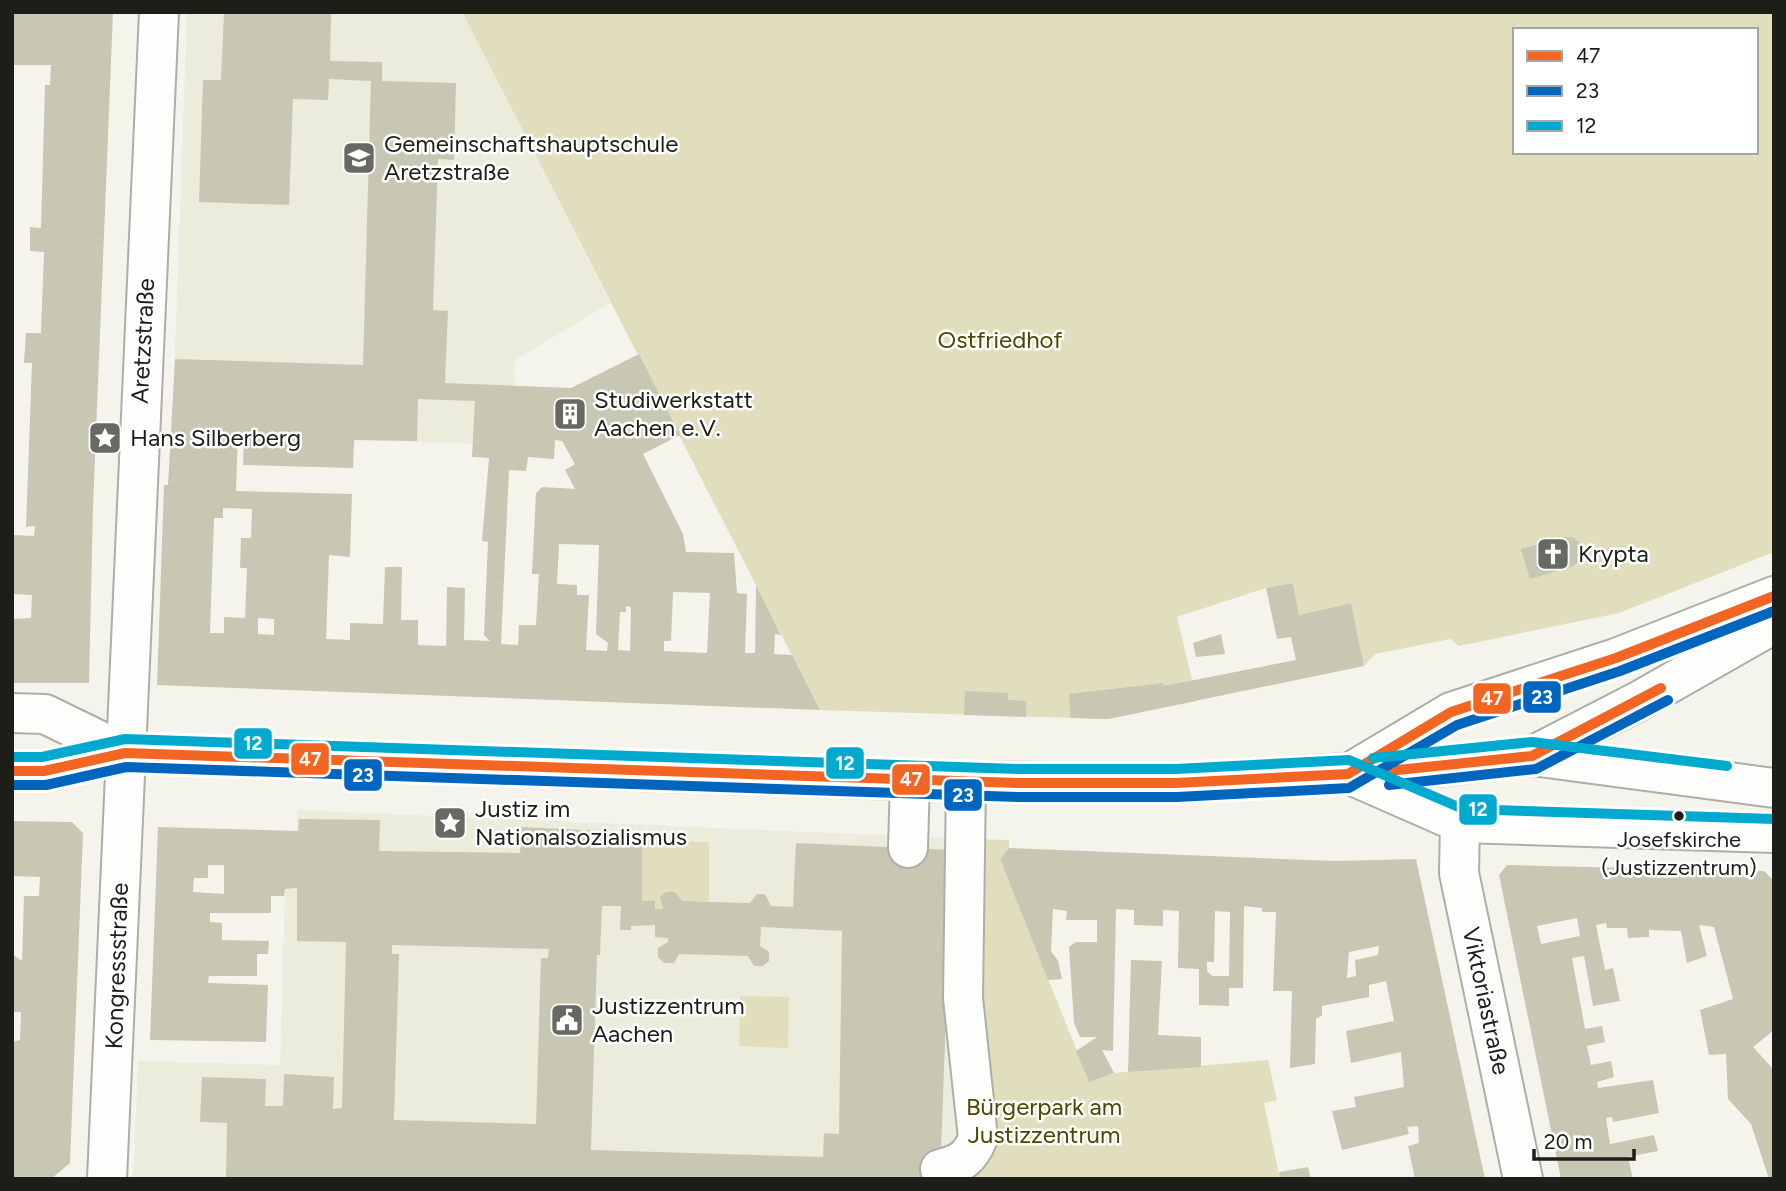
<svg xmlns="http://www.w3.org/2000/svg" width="1786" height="1191" viewBox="0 0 1786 1191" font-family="Figtree,sans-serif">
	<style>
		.built { fill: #ececdc }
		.green { fill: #e0debc; fill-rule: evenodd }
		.building { fill: #c8c7b4; fill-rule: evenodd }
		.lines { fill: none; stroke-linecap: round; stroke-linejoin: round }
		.minor-casing { stroke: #aeaea8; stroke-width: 42 }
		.major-casing { stroke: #aeaea8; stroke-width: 42 }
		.minor { stroke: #fdfdfc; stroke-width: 38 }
		.major { stroke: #fdfdfc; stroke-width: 38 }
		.bus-1-casing { stroke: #fff; stroke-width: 16 }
		.bus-2-casing { stroke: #fff; stroke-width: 16 }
		.bus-3-casing { stroke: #fff; stroke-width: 16 }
		.bus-1 { stroke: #f26522; stroke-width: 10 }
		.bus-2 { stroke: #0065bd; stroke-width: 10 }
		.bus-3 { stroke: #00a9ce; stroke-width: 10 }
		.bus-dot { fill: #1e1e19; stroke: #fff; stroke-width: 2.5 }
		.labels { text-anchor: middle; stroke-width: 5; stroke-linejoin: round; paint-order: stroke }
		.bus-label { font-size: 22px; fill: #1e1e19; stroke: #fff }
		.poi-label { font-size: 24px; fill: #1e1e19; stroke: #fff; text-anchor: start }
		.park-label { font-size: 24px; fill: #4c4603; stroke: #fff }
		.street-label { font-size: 24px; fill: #1e1e19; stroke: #fff }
		.line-badge { stroke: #fff; stroke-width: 2.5 }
		.badge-label { font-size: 19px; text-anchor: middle; font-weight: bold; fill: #fff }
	</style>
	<rect width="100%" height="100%" fill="#f4f4ec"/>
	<g class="built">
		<polygon points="187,12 462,12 610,303 515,360 511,445 355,440 353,468 243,465 244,438 238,434 172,436"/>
		<polygon points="297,810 972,839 968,1179 133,1179 138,1061 280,1065 285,889 297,887"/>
	</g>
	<g class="green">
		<path d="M462,12H1774V552L1619,613L1459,646L1450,639L1375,654L1364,666L1351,603L1299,615L1293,583L1266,588L1177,617L1197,701L1108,719L820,710ZM1515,30H1756V152H1515Z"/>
		<polygon points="972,839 1009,840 1009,848 1000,859 1089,1081 1114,1073 1268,1060 1277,1100 1264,1103 1280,1179 968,1179"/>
		<polygon points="642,840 709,842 709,902 682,901 675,892 666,892 660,897 663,909 655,909 655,901 642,901"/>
		<polygon points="740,996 789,997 788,1048 739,1046"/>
	</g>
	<g class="building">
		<polygon points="12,12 113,12 93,507 89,683 12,683 12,619 31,618 32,595 12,594 12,556 14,535 34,536 35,526 26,527 32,363 24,363 26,333 41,333 44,252 30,251 30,227 41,228 45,85 50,85 51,65 12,65"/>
		<path d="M224,12H331L330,61L382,62V81L456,83L454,160L438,159L433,310L448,311L445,383L571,388L639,354L680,435L643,454L683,534L686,552L734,553L737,593L747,594L745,653H755L756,585L781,635L775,634L774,654L792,655L820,710L157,685L164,485H168L175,359L363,365L371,81L329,79L328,100L293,99L289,205L199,202L203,80H221ZM418,399L475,401L472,457L489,458L482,541L488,542L484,635L490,641L464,640L465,588L447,587L446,646L418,645V620H401L402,567H385L383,624L350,623V640L326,639L329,555L350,557L352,494L236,491L238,434L244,438L243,465L353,468L354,440L417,441ZM555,440L562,441L575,464L565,470L575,489L542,487L536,493L532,574H539L536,625H519L518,645L501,644L509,470L526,471L528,457L554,459ZM223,508L252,509L251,538H241L240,568H247L245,618L224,617V633H210L214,518H223ZM559,544L599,545L596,634L608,643L607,651L586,650L589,595H577V585L557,584ZM673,592L710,593L707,653L664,651V641H671ZM626,606L631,607L630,651L618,650L620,612H626ZM258,618L274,619V635L258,634Z"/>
		<polygon points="1564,537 1573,537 1584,546 1582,560 1573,566 1530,579 1521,549"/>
		<polygon points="1293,583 1299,615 1351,603 1364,666 1108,719 1071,718 1069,694 1163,683 1164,686 1296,660 1291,637 1277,639 1266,588"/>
		<polygon points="1221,634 1225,654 1196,657 1193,643"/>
		<polygon points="965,691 1008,693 1008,700 1026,701 1026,717 964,715"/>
		<path d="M299,819L380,820L379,851L520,853L522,827L603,831V839L642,840V901H655V909H663L660,897L666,892H675L682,901L709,902L750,903L757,894H765L771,906L793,907L796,843L952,850L940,1179H226L227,1123L200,1122L202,1077L266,1079L265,1106H283L284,1074L334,1077L333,1109L342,1108L346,942L297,941V888L285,889L284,896H271V913H210V922L222,923V940L269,941L268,954H257V976H209L208,983L268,985L266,1042L150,1040L158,827L298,831ZM208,865H224V894L193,892L194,878H208ZM602,906H621L620,930H631V926L655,925V937L668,938V942L658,948V957L664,963H674L679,954L748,956L754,966H763L769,961V952L760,946L761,927L842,931L839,1134L824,1133L823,1157L591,1150L597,955H600ZM392,945L549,949L548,958H541L536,1124L394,1120L399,954H392Z"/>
		<polygon points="12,821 72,822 83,833 70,1163 51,1179 12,1179 12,1042 20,1040 21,1012 12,1012 12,954 22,961 24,896 39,896 40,877 12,876"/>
		<path d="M1009,848L1336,861L1416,859L1485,1179H1415L1408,1146L1419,1143L1418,1126L1407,1127L1409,1134L1342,1150L1332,1111L1356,1107L1354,1097L1404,1087L1401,1052L1351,1063L1346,1031L1394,1021L1386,981L1369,985V997L1322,1006V1015L1316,1019L1315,1064L1290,1068L1292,991H1273L1276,912H1262V908L1244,906L1243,988H1229V1006L1199,1005V969L1178,968L1179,911L1163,910V926L1134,925V910L1116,909L1113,1051L1102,1050L1114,1073L1089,1082L1076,1051L1097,1037H1080L1074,1023L1069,947L1076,942H1097V920H1066L1067,911L1053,909L1051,951L1058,961L1062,979L1048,980L1000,859ZM1215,911L1230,912L1229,976H1212L1207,971V962H1214ZM1379,946L1378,955L1355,960L1356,976L1347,978L1349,952Z"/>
		<path d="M1507,865L1764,871L1774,881V1030L1753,1047L1774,1070V1179H1769L1751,1124L1728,1099L1726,1054L1709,1055L1700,1010L1733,999L1714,927L1699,925L1707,956L1687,963L1681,931L1649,930V937L1628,938L1627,928H1607L1606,923L1596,925L1605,970L1613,968L1620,1001L1593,1006L1584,956L1572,958L1585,1029L1602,1026L1605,1042L1587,1046L1591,1065L1611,1061L1614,1077L1597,1082L1598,1088L1653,1080L1659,1113L1613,1122L1612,1117L1606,1118L1610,1144L1654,1135L1658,1151L1628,1157L1633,1179H1561L1499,875ZM1577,918L1580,936L1541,944L1537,926Z"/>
		<polygon points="1131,960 1162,961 1158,1035 1201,1037 1201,1067 1128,1072"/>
		<polygon points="1308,1167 1311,1179 1280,1179 1279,1172"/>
	</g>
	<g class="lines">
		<defs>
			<g id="minor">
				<polyline points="1460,823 1459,873 1523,1179"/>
				<polyline points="908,848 910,780"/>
				<path d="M940,1169C961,1164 970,1158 978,1138L963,998L966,781"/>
				<polyline points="107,1179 159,12"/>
			</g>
			<g id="major">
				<polyline points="12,713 45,714 125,753"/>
				<polyline points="1532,756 1637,702 1774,624"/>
				<polyline points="1354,770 1451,712 1616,658 1774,596"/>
				<polyline points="12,771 44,771 125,753 924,781 1176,783 1429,768 1532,756 1774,788"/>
				<polyline points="1353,776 1460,823 1774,833"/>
			</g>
		</defs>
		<use href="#minor" class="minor-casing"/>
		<use href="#major" class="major-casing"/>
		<use href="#minor" class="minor"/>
		<use href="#major" class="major"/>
		<defs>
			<g id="bus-1">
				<polyline points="12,771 44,771 125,753 1018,783 1176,783 1348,774 1451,712 1616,658 1774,596"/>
				<polyline points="1388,771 1532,756 1661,688"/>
			</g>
			<g id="bus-2">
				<polyline points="12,785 46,785 126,767 1018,797 1177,797 1349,788 1457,725 1620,671 1774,611"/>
				<polyline points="1389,785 1536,769 1668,700"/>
			</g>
			<g id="bus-3">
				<polyline points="12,757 42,757 125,739 1018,769 1176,769 1349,760 1463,809 1774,819"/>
				<polyline points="1373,758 1532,742 1727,766"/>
			</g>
		</defs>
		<use href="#bus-1" class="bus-1-casing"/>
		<use href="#bus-2" class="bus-2-casing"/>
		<use href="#bus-3" class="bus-3-casing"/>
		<use href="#bus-1" class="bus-1"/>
		<use href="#bus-2" class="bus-2"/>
		<use href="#bus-3" class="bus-3"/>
	</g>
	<defs>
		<symbol id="school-square" viewBox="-11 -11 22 22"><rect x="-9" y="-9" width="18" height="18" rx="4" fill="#696963" stroke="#fff"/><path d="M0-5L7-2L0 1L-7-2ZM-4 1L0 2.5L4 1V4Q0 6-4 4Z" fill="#fff"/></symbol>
		<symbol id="building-square" viewBox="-11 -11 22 22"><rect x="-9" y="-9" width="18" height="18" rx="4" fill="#696963" stroke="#fff"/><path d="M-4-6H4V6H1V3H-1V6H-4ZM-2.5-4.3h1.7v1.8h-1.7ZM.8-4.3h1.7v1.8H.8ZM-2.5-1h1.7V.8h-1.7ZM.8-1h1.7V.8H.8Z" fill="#fff"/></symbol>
		<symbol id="sight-square" viewBox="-11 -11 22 22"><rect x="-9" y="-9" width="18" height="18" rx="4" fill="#696963" stroke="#fff"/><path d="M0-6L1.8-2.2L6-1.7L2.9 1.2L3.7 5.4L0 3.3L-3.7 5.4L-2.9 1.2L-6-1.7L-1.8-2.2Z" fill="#fff"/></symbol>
		<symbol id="church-square" viewBox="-11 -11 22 22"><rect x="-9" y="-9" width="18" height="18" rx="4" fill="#696963" stroke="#fff"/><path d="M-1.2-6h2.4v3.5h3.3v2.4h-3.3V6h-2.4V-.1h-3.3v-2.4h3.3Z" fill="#fff"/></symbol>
		<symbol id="civic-square" viewBox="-11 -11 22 22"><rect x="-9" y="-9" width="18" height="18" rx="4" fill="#696963" stroke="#fff"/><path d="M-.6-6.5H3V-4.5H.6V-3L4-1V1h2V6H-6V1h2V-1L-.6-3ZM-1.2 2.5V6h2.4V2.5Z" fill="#fff"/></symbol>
	</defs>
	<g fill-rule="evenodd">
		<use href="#school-square" x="340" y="139" width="38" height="38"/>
		<use href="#building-square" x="551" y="395" width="38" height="38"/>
		<use href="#sight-square" x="86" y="419" width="38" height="38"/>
		<use href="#church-square" x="1534" y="535" width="38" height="38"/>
		<use href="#sight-square" x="431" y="804" width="38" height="38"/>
		<use href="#civic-square" x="548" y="1001" width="38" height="38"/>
	</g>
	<circle class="bus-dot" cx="1679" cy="816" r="6"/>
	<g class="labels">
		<g class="bus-label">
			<text x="1679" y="847">Josefskirche<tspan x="1679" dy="28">(Justizzentrum)</tspan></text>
		</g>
		<g class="poi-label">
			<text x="384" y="152">Gemeinschaftshauptschule<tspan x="384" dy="28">Aretzstraße</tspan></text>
			<text x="594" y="408">Studiwerkstatt<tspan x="594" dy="28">Aachen e.V.</tspan></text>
			<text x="130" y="446">Hans Silberberg</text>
			<text x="1578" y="562">Krypta</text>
			<text x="475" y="817">Justiz im<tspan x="475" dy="28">Nationalsozialismus</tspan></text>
			<text x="592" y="1014">Justizzentrum<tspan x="592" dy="28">Aachen</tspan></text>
		</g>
		<g class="park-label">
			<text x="1000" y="348">Ostfriedhof</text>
			<text x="1044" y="1115">Bürgerpark am<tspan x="1044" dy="28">Justizzentrum</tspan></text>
		</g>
		<g class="street-label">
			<text transform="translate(143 341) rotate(-87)" y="8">Aretzstraße</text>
			<text transform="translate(117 966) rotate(-88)" y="8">Kongressstraße</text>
			<text transform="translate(1486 1001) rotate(78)" y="8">Viktoriastraße</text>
		</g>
	</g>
	<g class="line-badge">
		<rect x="1522" y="680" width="40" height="34" rx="7" fill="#0065bd"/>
		<rect x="1472" y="682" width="40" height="33" rx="7" fill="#f26522"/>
		<rect x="233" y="727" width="40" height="33" rx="7" fill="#00a9ce"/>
		<rect x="290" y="742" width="40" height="34" rx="7" fill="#f26522"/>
		<rect x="825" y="746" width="40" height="34" rx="7" fill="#00a9ce"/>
		<rect x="343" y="758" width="40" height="34" rx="7" fill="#0065bd"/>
		<rect x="891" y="763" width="40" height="33" rx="7" fill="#f26522"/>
		<rect x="943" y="778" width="40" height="34" rx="7" fill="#0065bd"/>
		<rect x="1458" y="793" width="40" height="33" rx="7" fill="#00a9ce"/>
	</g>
	<g class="badge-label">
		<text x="1542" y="704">23</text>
		<text x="1492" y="705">47</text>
		<text x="253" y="750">12</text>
		<text x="310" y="766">47</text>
		<text x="845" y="770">12</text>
		<text x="363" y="782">23</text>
		<text x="911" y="786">47</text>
		<text x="963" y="802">23</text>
		<text x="1478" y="816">12</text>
	</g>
	<rect width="1786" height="1191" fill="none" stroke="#1e1e19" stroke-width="28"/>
	<rect x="1513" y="28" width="245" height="126" fill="#ffffff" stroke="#a5a5a3" stroke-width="2"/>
	<rect x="1527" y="51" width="35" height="10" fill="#f26522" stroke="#a5a5a3" stroke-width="2"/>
	<text x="1576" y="63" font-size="21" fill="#1e1e19">47</text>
	<rect x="1527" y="86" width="35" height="10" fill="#0065bd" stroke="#a5a5a3" stroke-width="2"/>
	<text x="1576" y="98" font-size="21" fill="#1e1e19">23</text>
	<rect x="1527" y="121" width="35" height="10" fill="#00a9ce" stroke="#a5a5a3" stroke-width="2"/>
	<text x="1576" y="133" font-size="21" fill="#1e1e19">12</text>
	<path d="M1534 1149v10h100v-10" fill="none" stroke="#1e1e19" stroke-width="3.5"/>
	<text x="1544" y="1149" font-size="21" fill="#1e1e19" stroke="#ffffff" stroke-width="5" paint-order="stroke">20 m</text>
</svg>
